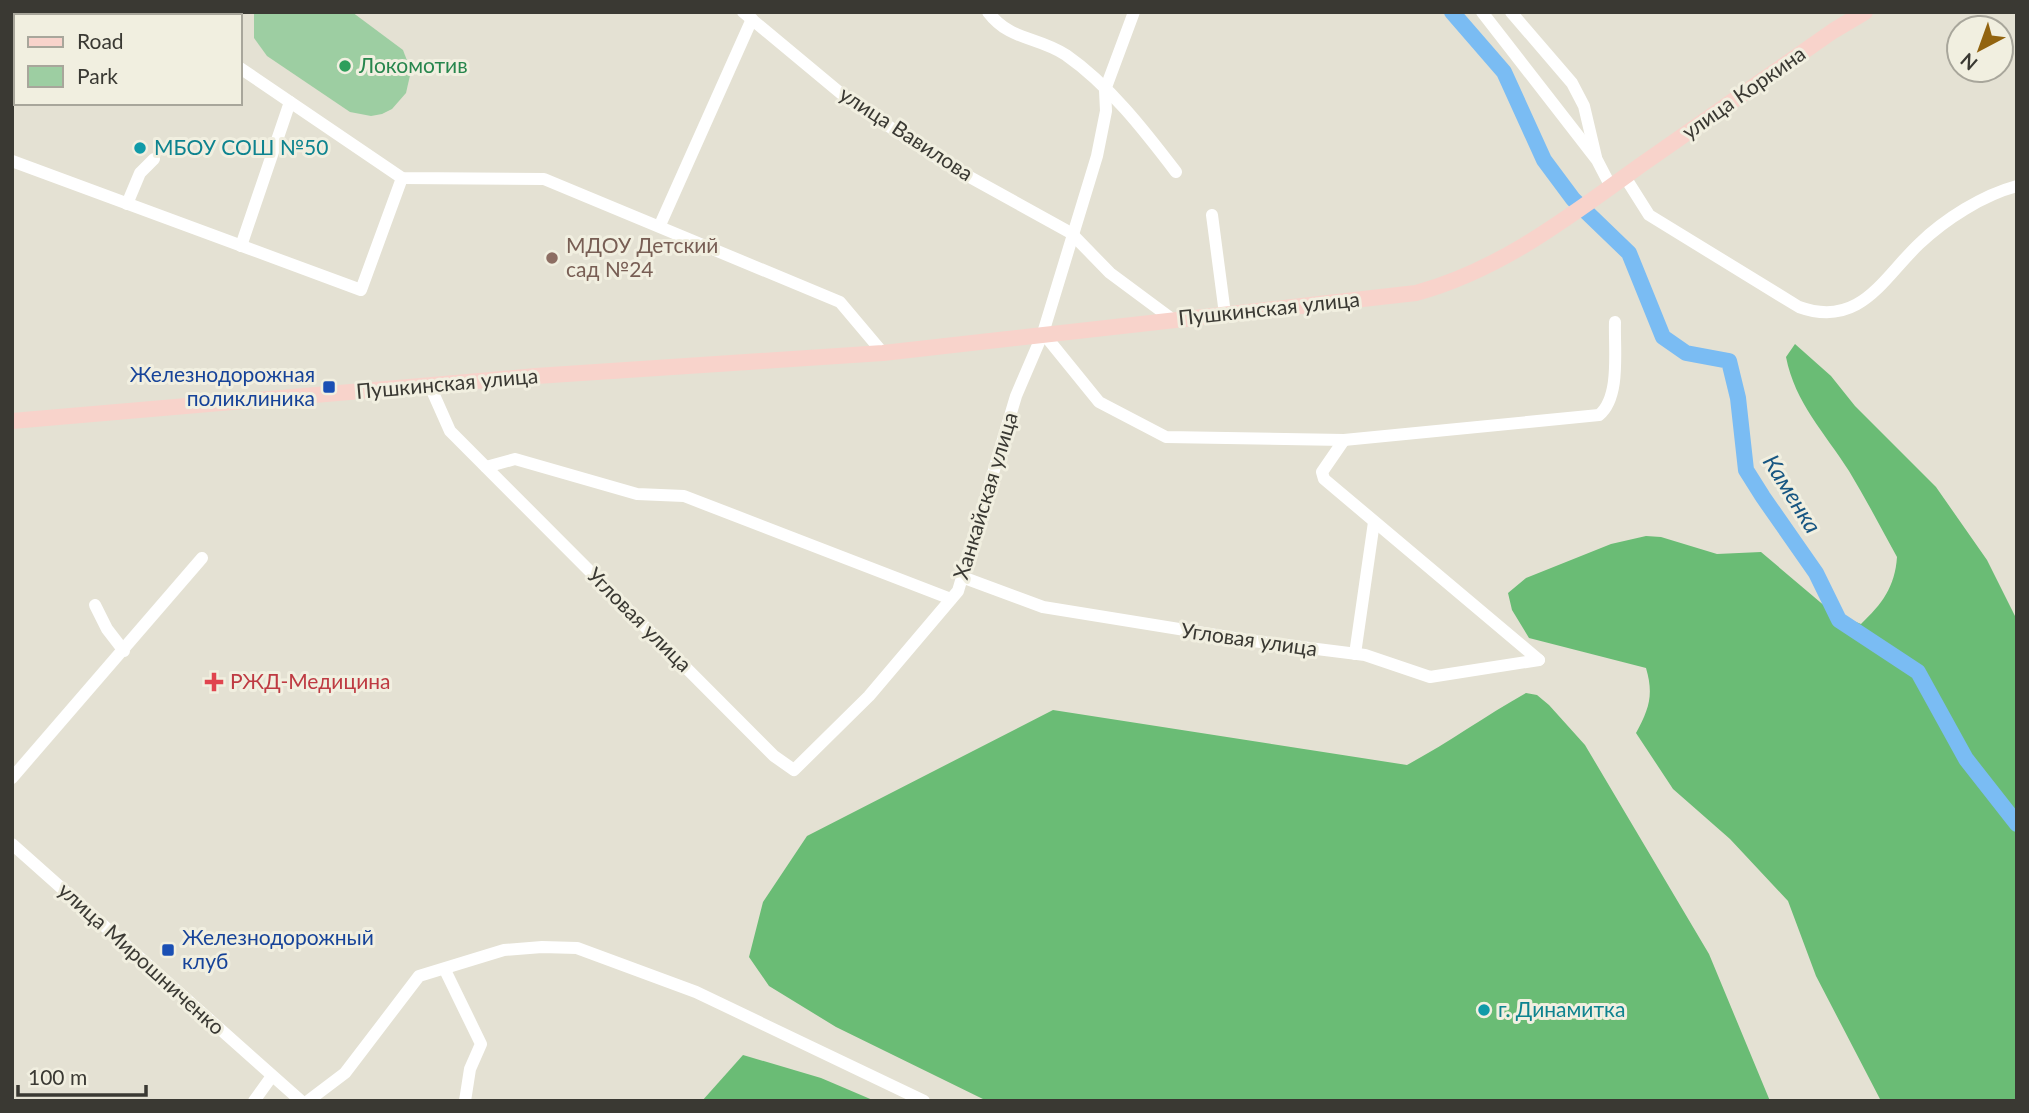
<svg xmlns="http://www.w3.org/2000/svg" width="2029" height="1113" viewBox="0 0 2029 1113" font-family="Lato,sans-serif">
	<style>
		.green { fill: #9dcea2 }
		.forest { fill: #6abc75 }
		.lines { fill: none; stroke-linecap: round; stroke-linejoin: round }
		.river { stroke: #7abcf3; stroke-width: 16 }
		.minor { stroke: #fff; stroke-width: 12 }
		.major { stroke: #f8d3cb; stroke-width: 16 }
		.leisure-dot { fill: #2e9e5b; stroke: #f1efe0; stroke-width: 2.5 }
		.culture-dot { fill: #0f9aa8; stroke: #f1efe0; stroke-width: 2.5 }
		.education-dot { fill: #8d6e63; stroke: #f1efe0; stroke-width: 2.5 }
		.transit-dot { fill: #1a4fb4; stroke: #f1efe0; stroke-width: 2.5 }
		.health-dot { fill: #e0444e; stroke: #f1efe0; stroke-width: 2.5 }
		.labels { text-anchor: middle; stroke-width: 6; stroke-linejoin: round; paint-order: stroke }
		.leisure-label { font-size: 21px; fill: #27864d; stroke: #f1efe0; text-anchor: start }
		.street-label { font-size: 21px; fill: #3a3933; stroke: #f1efe0 }
		.culture-label { font-size: 21px; fill: #0d838f; stroke: #f1efe0; text-anchor: start }
		.education-label { font-size: 21px; fill: #785e54; stroke: #f1efe0; text-anchor: start }
		.transit-label { font-size: 21px; fill: #164399; stroke: #f1efe0; text-anchor: end }
		.health-label { font-size: 21px; fill: #be3a42; stroke: #f1efe0; text-anchor: start }
		.water-label { font-size: 23px; font-style: italic; fill: #175682; stroke: #f1efe0 }
	</style>
	<rect width="100%" height="100%" fill="#e4e1d3"/>
	<polygon class="green" points="254,12 352,12 403,50 411,71 406,93 392,109 382,114 371,116 350,112 267,56 254,38"/>
	<g class="forest">
		<path d="M1795,344L1831,376L1855,406L1936,487L1987,560L2017,620V1101H1881L1816,976L1788,901L1730,839L1673,789L1636,733C1649,709 1654,695 1646,668L1529,638L1512,610L1508,593L1526,578L1611,544L1646,536L1661,537L1717,554L1761,552L1833,613L1861,624C1882,604 1895,587 1897,557C1881,528 1866,499 1849,471C1825,433 1795,403 1786,357Z"/>
		<path d="M1526,693L1537,695L1549,705L1585,745L1709,954L1770,1101H987L836,1027L769,986L749,957L763,902L807,836L1053,710L1407,765C1448,743 1485,716 1526,693Z"/>
		<polygon points="743,1055 821,1078 875,1101 702,1101"/>
	</g>
	<g class="lines">
		<polyline class="river" points="1452,12 1504,72 1544,160 1573,199 1629,253 1663,337 1686,353 1729,361 1738,398 1746,470 1763,497 1816,573 1839,620 1918,672 1966,759 2017,824"/>
		<g class="minor">
			<polyline points="141,12 148,16"/>
			<polyline points="743,12 850,101 948,165 1071,233 1110,273 1172,319"/>
			<path d="M988,12C1010,41 1037,36 1066,55C1109,85 1144,130 1176,172"/>
			<polyline points="1482,12 1597,160 1611,187"/>
			<polyline points="1511,12 1572,83 1584,106 1596,157"/>
			<polyline points="240,68 402,178 544,179 840,302 883,353"/>
			<polyline points="12,161 361,290 402,178"/>
			<path d="M1625,177L1649,215L1799,307C1860,329 1883,278 1919,244C1945,219 1983,195 2017,186"/>
			<polyline points="127,204 140,173 154,159"/>
			<polyline points="1212,215 1225,314"/>
			<polyline points="660,225 752,19"/>
			<polyline points="241,246 290,102"/>
			<path d="M1043,333L1099,402L1166,437L1344,440L1599,415C1621,397 1614,349 1615,322"/>
			<polyline points="430,386 450,431 774,756 794,770 869,696 958,591 1016,396 1043,333 1097,156 1106,111 1105,90 1134,12"/>
			<polyline points="1344,440 1322,472 1324,479 1539,660"/>
			<polyline points="486,467 515,459 637,494 684,496 951,599"/>
			<polyline points="962,577 1043,607 1253,641 1365,655 1430,677 1539,660"/>
			<polyline points="95,605 107,629 124,651"/>
			<polyline points="1355,654 1374,522"/>
			<polyline points="12,778 202,558"/>
			<polyline points="12,844 301,1101"/>
			<polyline points="445,970 481,1044 470,1069 465,1101"/>
			<polyline points="254,1101 272,1076"/>
			<polyline points="308,1101 345,1073 419,976 504,950 542,947 577,948 696,992 924,1101"/>
		</g>
		<path class="major" d="M12,421L536,376L883,353L1416,293C1501,270 1570,216 1641,165C1705,120 1769,75 1833,31L1865,12"/>
	</g>
	<circle class="leisure-dot" cx="345" cy="66" r="7"/>
	<g class="culture-dot">
		<circle cx="140" cy="148" r="7"/>
		<circle cx="1484" cy="1010" r="7"/>
	</g>
	<circle class="education-dot" cx="552" cy="258" r="7"/>
	<g class="transit-dot">
		<rect x="322" y="380" width="14" height="14" rx="3.5"/>
		<rect x="161" y="943" width="14" height="14" rx="3.5"/>
	</g>
	<path class="health-dot" d="M210.5 671.5h7v7h7v7h-7v7h-7v-7h-7v-7h7z"/>
	<g class="labels">
		<g class="leisure-label">
			<text x="359" y="73">Локомотив</text>
		</g>
		<g class="street-label">
			<text transform="translate(1744 93) rotate(-35)" y="7">улица Коркина</text>
			<text transform="translate(906 134) rotate(33)" y="7">улица Вавилова</text>
			<text transform="translate(1269 309) rotate(-6)" y="7">Пушкинская улица</text>
			<text transform="translate(447 384) rotate(-5)" y="7">Пушкинская улица</text>
			<text transform="translate(986 496) rotate(-73)" y="7">Ханкайская улица</text>
			<text transform="translate(639 620) rotate(45)" y="7">Угловая улица</text>
			<text transform="translate(1249 640) rotate(8)" y="7">Угловая улица</text>
			<text transform="translate(141 959) rotate(42)" y="7">улица Мирошниченко</text>
		</g>
		<g class="culture-label">
			<text x="154" y="155">МБОУ СОШ №50</text>
			<text x="1498" y="1017">г. Динамитка</text>
		</g>
		<g class="education-label">
			<text x="566" y="253">МДОУ Детский<tspan x="566" dy="24">сад №24</tspan></text>
		</g>
		<g class="transit-label">
			<text x="315" y="382">Железнодорожная<tspan x="315" dy="24">поликлиника</tspan></text>
			<text x="182" y="945" text-anchor="start">Железнодорожный<tspan x="182" dy="24">клуб</tspan></text>
		</g>
		<g class="health-label">
			<text x="230" y="689">РЖД-Медицина</text>
		</g>
		<g class="water-label">
			<text transform="translate(1792 494) rotate(58)" y="8">Каменка</text>
		</g>
	</g>
	<rect width="2029" height="1113" fill="none" stroke="#3a3933" stroke-width="28"/>
	<rect x="14" y="14" width="228" height="91" fill="#f1efe0" stroke="#a8a69b" stroke-width="2"/>
	<rect x="28" y="37" width="35" height="10" fill="#f8d3cb" stroke="#a8a69b" stroke-width="2"/>
	<text x="77" y="49" font-size="21" fill="#3a3933">Road</text>
	<rect x="28" y="66" width="35" height="21" fill="#9dcea2" stroke="#a8a69b" stroke-width="2"/>
	<text x="77" y="84" font-size="21" fill="#3a3933">Park</text>
	<g transform="translate(1980 49) rotate(221)"><circle r="33" fill="#f1efe0" stroke="#a8a69b" stroke-width="2"/>
	<path d="M0-5L12 26L0 18L-12 26Z" fill="#926410"/>
	<text y="-10" font-size="19" font-weight="bold" text-anchor="middle" fill="#3a3933">N</text>
	</g>
	<path d="M18 1085v10h128v-10" fill="none" stroke="#3a3933" stroke-width="3.5"/>
	<text x="28" y="1085" font-size="21" fill="#3a3933" stroke="#f1efe0" stroke-width="5" paint-order="stroke">100 m</text>
</svg>
